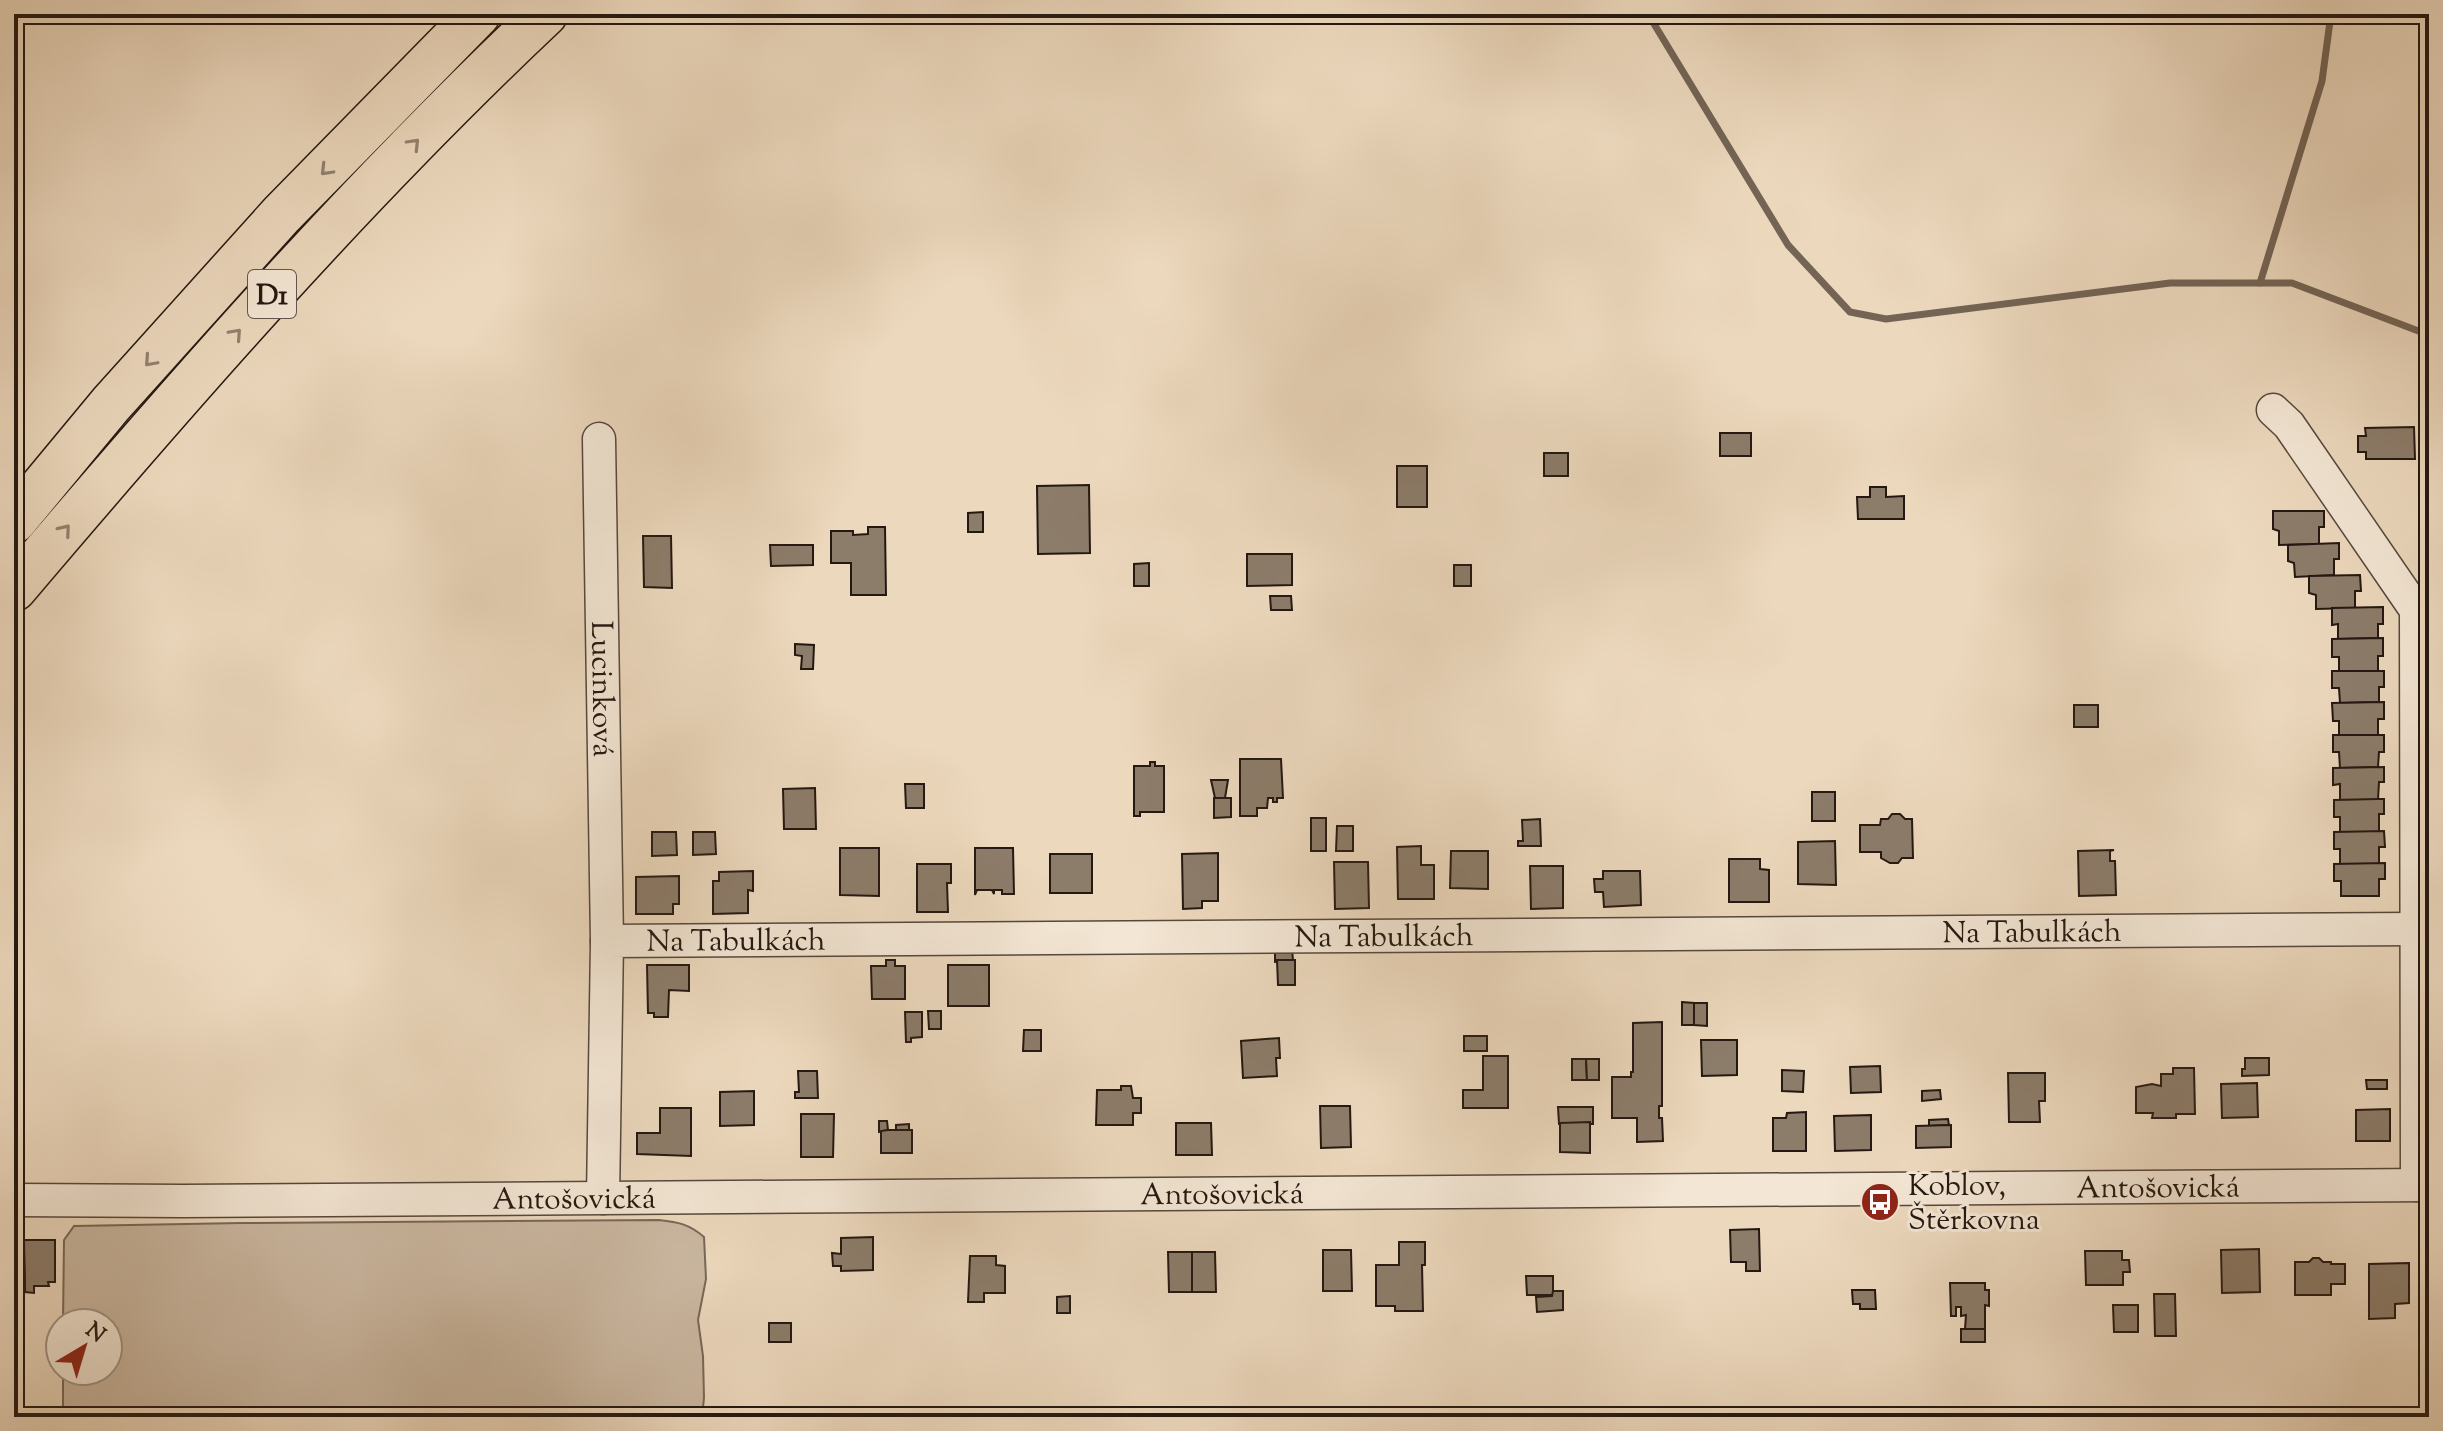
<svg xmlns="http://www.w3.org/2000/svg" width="2443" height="1431" viewBox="0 0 2443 1431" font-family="'Sorts Mill Goudy',serif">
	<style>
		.green { fill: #cab7a0; stroke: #776858; stroke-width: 2 }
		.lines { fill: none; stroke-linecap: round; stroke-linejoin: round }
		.stream { stroke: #736455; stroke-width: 7 }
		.building { fill: #8c7c6a; stroke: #241811; stroke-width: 2 }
		.minor-casing { stroke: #56483c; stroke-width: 35 }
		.highway-casing { stroke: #241811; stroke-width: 47 }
		.minor { stroke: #f3e6d4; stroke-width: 32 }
		.highway { stroke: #ecd8bd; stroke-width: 44 }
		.oneway { stroke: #928270 }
		.labels { text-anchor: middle; stroke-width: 6; stroke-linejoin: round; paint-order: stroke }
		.shield { fill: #f3e6d4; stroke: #62564c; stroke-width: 2 }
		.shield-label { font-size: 28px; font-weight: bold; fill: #241811 }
		.street-label { font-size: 30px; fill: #241811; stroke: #f3e6d4 }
		.poi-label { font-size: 30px; fill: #241811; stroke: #f3e6d4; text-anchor: start }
	</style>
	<rect width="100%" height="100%" fill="#ecd8bd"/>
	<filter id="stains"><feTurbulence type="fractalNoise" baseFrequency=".0025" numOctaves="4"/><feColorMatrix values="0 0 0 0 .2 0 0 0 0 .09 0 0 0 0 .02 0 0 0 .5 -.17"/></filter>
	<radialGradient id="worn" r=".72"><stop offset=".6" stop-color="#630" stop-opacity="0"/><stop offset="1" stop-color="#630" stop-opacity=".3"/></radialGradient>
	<path class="green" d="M659,1220C678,1222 689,1224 704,1237L706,1279L698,1320L703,1356L704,1398L702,1417H65L63,1411V1371H108V1323H63L64,1240L74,1226L242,1223Z"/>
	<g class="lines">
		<g class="stream">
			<polyline points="1648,14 1788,245 1850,312 1886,319 2170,283 2292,283 2429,335"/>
			<polyline points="2260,283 2322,81 2331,14"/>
		</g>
	</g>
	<g class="building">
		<polygon points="2414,427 2415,459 2366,459 2366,452 2358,452 2358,436 2366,436 2365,428"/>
		<rect x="1720" y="433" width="31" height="23"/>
		<rect x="1544" y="453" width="24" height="23"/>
		<rect x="1397" y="466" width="30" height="41"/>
		<polygon points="1089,485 1090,553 1038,554 1037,486"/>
		<polygon points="1870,487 1886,487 1886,497 1904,496 1904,519 1858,519 1857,497 1870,497"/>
		<polygon points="2273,511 2324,511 2324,527 2319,527 2319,544 2279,545 2279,531 2273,529"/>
		<polygon points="983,512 983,532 968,532 968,513"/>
		<polygon points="868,527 885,527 886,595 851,595 851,563 831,563 831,531 853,531 853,535 868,534"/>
		<polygon points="643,536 671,536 672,588 644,587"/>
		<polygon points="2339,543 2339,559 2334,559 2334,575 2295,577 2294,563 2288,561 2288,545"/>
		<polygon points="770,545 813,545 813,565 771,566"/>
		<polygon points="1247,554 1292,554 1292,585 1247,586"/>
		<polygon points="1149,563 1149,586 1134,586 1134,564"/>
		<rect x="1454" y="565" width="17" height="21"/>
		<polygon points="2360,575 2361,591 2355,591 2355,608 2316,609 2316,595 2309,593 2309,576"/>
		<polygon points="1270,596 1291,596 1292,610 1271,610"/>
		<polygon points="2383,607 2383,624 2378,624 2378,638 2338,639 2338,624 2332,625 2332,608"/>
		<polygon points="2383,638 2383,656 2378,656 2378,671 2339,671 2339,657 2332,657 2332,639"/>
		<polygon points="795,644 814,645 813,669 801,669 802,656 795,655"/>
		<polygon points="2332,671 2384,671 2384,687 2379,687 2379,702 2340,703 2339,688 2332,688"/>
		<polygon points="2384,702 2384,719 2378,719 2378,735 2339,735 2339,721 2333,721 2332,703"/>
		<rect x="2074" y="705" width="24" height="22"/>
		<polygon points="2333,735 2384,735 2384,752 2379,752 2378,767 2340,768 2339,752 2333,752"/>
		<polygon points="1240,759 1281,759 1283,798 1277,798 1277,802 1273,802 1273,798 1268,798 1267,808 1257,808 1257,816 1240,816"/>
		<polygon points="1150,762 1155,762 1155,766 1164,766 1164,812 1140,812 1140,816 1134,816 1134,766 1150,766"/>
		<polygon points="2384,767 2384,782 2379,782 2378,800 2340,800 2340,784 2333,785 2333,768"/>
		<polygon points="1211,780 1228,780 1225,798 1215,798"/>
		<polygon points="905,784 924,784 924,808 906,808"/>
		<polygon points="815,788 816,829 784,829 783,789"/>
		<rect x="1812" y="792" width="23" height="29"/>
		<polygon points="1214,798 1231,798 1231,817 1214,818"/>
		<polygon points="2378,799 2384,799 2384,814 2379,814 2379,832 2340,832 2340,817 2334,817 2334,800"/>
		<polygon points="1892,814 1900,814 1905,819 1912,819 1913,858 1902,858 1898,863 1890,863 1881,858 1881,852 1860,852 1860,825 1880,825 1881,819 1888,819"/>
		<rect x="1311" y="818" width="15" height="33"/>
		<polygon points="1540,819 1541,846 1518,846 1518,841 1523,841 1522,820"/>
		<polygon points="1337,826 1353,826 1353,851 1336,851"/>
		<polygon points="2384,831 2385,847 2379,847 2379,864 2340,864 2340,849 2334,849 2334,832"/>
		<polygon points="652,832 676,832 677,855 652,856"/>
		<polygon points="693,832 715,832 716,854 693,855"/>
		<polygon points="1835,841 1836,885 1798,884 1798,842"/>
		<polygon points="1421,846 1421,865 1434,865 1434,899 1398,899 1397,847"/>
		<polygon points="840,848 879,848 879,896 840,895"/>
		<polygon points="975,848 1013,848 1014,894 1002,894 1002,890 994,890 994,894 992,890 977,890 975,895"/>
		<polygon points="2114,850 2110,851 2110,861 2115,861 2116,895 2079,896 2078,851"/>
		<polygon points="1451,851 1488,851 1488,889 1450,888"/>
		<polygon points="1218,853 1218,901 1202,901 1202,908 1183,909 1182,854"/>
		<rect x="1050" y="854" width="42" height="39"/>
		<polygon points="1729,859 1760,859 1760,869 1769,870 1769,902 1729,902"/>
		<polygon points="1334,862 1368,862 1369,908 1335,909"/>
		<polygon points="2385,863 2385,879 2379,879 2379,896 2341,896 2341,881 2334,881 2334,864"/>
		<polygon points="917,864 951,864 951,883 947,883 948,912 917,912"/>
		<polygon points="1530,866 1563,866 1563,908 1531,909"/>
		<polygon points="753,871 753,891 748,890 748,913 713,914 713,881 719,881 719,872"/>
		<polygon points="1603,871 1640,871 1641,905 1604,907 1603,892 1595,892 1594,879 1603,879"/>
		<polygon points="679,876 679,904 673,904 673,914 636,914 636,877"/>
		<polygon points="1292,949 1293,960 1275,962 1275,950"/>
		<polygon points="886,960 895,960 895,966 905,966 905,999 872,999 871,966 886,966"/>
		<polygon points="1277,960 1295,960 1295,985 1278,985"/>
		<polygon points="647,965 689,965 689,991 669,990 668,1017 654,1017 654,1013 648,1013"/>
		<rect x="948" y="965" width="41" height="41"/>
		<polygon points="1682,1002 1694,1003 1694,1025 1682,1025"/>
		<polygon points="1694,1003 1707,1003 1707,1026 1694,1025"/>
		<polygon points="928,1011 941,1011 941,1029 929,1029"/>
		<polygon points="905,1012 922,1012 922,1037 911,1038 911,1042 906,1042"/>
		<polygon points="1662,1022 1662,1106 1659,1106 1659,1118 1662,1118 1663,1141 1637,1142 1637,1118 1612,1118 1612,1077 1631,1077 1631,1072 1633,1072 1633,1023"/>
		<polygon points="1024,1030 1041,1030 1041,1051 1023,1051"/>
		<rect x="1464" y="1036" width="23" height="15"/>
		<polygon points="1279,1038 1280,1058 1276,1058 1277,1076 1243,1078 1241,1041"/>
		<polygon points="1701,1040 1737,1040 1737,1075 1702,1076"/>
		<polygon points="1483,1056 1508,1056 1508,1108 1463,1108 1463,1090 1483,1090"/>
		<polygon points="2245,1058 2269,1058 2269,1075 2242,1076 2242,1069 2245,1069"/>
		<polygon points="1572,1059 1586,1059 1587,1080 1572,1080"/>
		<polygon points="1586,1059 1599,1059 1599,1080 1587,1080"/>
		<polygon points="1880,1066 1881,1092 1851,1093 1850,1067"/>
		<polygon points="2173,1068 2194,1068 2195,1114 2176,1114 2176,1118 2152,1118 2153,1113 2136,1113 2136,1087 2152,1084 2161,1086 2161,1074 2173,1074"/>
		<polygon points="1782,1070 1804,1071 1803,1092 1782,1091"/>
		<polygon points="798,1071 817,1071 818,1098 795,1098 795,1092 799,1092"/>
		<polygon points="2008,1073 2045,1073 2045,1101 2039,1101 2040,1122 2009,1122"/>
		<polygon points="2366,1080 2387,1080 2387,1089 2367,1089"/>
		<polygon points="2257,1083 2258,1117 2222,1118 2221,1084"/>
		<polygon points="1121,1086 1131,1086 1133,1098 1141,1098 1141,1113 1133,1113 1133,1125 1096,1125 1097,1090 1121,1090"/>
		<polygon points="1940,1090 1941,1099 1922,1101 1922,1091"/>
		<polygon points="754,1091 754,1125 720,1126 720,1092"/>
		<polygon points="1320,1106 1350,1106 1351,1147 1321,1148"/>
		<polygon points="1558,1107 1593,1107 1593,1124 1559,1124"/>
		<polygon points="660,1108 691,1108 691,1156 637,1154 637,1133 660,1133"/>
		<polygon points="2390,1109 2390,1141 2356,1141 2356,1110"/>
		<polygon points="1806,1112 1806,1151 1773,1151 1773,1118 1786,1118 1787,1113"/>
		<polygon points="801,1114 834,1114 833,1157 801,1157"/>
		<polygon points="1871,1115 1871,1150 1835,1151 1834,1116"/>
		<polygon points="1948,1119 1949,1125 1929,1126 1929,1120"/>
		<polygon points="879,1121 887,1121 888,1130 879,1132"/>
		<polygon points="1590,1122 1590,1153 1560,1152 1560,1123"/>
		<polygon points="1176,1123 1211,1123 1212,1155 1176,1155"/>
		<polygon points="909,1124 909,1131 896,1131 896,1125"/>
		<polygon points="1951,1125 1951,1147 1916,1148 1916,1126"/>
		<polygon points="888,1130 912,1130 912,1153 881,1153 881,1131"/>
		<polygon points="1759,1229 1760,1271 1746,1271 1746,1262 1731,1262 1730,1230"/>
		<polygon points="873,1237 873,1270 841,1271 841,1266 833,1266 832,1253 841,1254 841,1238"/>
		<polygon points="24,1240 55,1240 55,1282 48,1282 49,1286 34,1286 34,1293 25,1292"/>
		<polygon points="1399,1242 1425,1242 1425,1265 1422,1265 1423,1311 1395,1311 1395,1306 1376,1306 1376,1265 1399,1265"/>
		<polygon points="2259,1249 2260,1292 2222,1293 2221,1250"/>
		<polygon points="1323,1250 1351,1250 1352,1291 1323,1291"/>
		<polygon points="2085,1251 2122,1251 2122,1260 2129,1260 2130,1272 2123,1272 2123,1285 2086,1285"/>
		<polygon points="1168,1252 1192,1252 1192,1292 1169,1292"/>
		<polygon points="1192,1252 1215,1252 1216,1292 1192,1292"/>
		<polygon points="14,1255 24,1255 25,1292 14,1293"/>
		<polygon points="970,1256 996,1256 996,1265 1005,1266 1005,1293 984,1293 984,1302 968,1302"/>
		<polygon points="2313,1258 2319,1258 2323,1262 2331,1262 2331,1264 2345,1264 2345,1284 2331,1284 2331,1295 2295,1295 2295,1262 2309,1262"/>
		<polygon points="2409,1263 2409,1303 2395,1304 2395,1318 2369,1319 2369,1264"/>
		<polygon points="1526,1276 1553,1276 1553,1295 1527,1295"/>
		<polygon points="1950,1283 1985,1283 1985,1290 1989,1290 1989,1306 1985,1305 1985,1329 1965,1329 1966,1315 1961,1316 1961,1307 1956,1307 1956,1316 1951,1316"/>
		<polygon points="1852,1290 1875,1290 1876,1309 1860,1309 1860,1304 1853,1304"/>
		<polygon points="1553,1291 1563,1291 1563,1310 1537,1312 1536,1297 1552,1296"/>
		<polygon points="2154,1294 2175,1294 2176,1336 2155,1336"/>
		<polygon points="1070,1296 1070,1313 1057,1313 1057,1297"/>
		<polygon points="2113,1305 2138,1305 2138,1332 2114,1332"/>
		<rect x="769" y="1323" width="22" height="19"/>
		<rect x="1961" y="1329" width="24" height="13"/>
	</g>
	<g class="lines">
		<defs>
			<g id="minor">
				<polyline points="2273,410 2289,425 2416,610 2417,1185"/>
				<path id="s1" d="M599,439L607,941"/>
				<path id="s2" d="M603,1198L607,941L2416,929"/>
				<path id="s3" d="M14,1200L183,1201L2429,1185"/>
			</g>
			<g id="highway">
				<polyline points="14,521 111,404 281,215 478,14"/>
				<path d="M14,589C183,390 355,193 545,14"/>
			</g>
		</defs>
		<use href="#minor" class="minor-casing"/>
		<use href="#highway" class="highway-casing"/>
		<use href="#minor" class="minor"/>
		<use href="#highway" class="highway"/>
	</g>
	<defs><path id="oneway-chevron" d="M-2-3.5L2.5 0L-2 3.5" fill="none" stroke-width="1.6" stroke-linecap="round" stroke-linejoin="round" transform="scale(2)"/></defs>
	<g class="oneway">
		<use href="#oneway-chevron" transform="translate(414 144) rotate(-46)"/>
		<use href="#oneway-chevron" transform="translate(326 170) rotate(134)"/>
		<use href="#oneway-chevron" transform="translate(236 334) rotate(-48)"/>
		<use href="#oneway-chevron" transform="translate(150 361) rotate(132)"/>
		<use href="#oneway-chevron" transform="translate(65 530) rotate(-50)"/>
	</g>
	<defs>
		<symbol id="bus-disc" viewBox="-11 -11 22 22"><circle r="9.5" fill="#8f2418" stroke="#f3e6d4"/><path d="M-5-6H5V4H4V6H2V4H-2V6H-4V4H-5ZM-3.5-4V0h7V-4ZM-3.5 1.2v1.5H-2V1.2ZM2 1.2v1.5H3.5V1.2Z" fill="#fff"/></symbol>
	</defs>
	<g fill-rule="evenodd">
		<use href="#bus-disc" x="1858" y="1180" width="44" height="44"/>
	</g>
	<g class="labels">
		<rect class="shield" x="248" y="270" width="48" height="48" rx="6"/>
		<g class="shield-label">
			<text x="272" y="304">D1</text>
		</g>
		<g class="street-label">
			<text dy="10" stroke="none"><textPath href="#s1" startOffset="250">Lucinková</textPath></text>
			<text dy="10" stroke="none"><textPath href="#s2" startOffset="1682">Na Tabulkách</textPath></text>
			<text dy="10" stroke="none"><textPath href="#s2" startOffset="1034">Na Tabulkách</textPath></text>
			<text dy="10" stroke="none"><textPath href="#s2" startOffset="386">Na Tabulkách</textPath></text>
			<text dy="10" stroke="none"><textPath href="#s3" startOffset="2144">Antošovická</textPath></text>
			<text dy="10" stroke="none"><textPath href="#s3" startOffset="1208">Antošovická</textPath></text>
			<text dy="10" stroke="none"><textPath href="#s3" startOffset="560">Antošovická</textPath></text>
		</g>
		<g class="poi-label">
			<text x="1908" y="1195">Koblov,<tspan x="1908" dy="34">Štěrkovna</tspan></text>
		</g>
	</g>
	<rect width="2443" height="1431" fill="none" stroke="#ecd8bd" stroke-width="48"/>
	<rect x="16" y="16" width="2411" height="1399" fill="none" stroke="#241811" stroke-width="4"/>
	<rect x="24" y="24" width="2395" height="1383" fill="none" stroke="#241811" stroke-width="2"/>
	<g transform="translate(84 1347) rotate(38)"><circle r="38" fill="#f3e6d4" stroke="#a09486" stroke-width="2"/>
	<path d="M0-6L14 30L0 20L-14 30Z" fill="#8f2418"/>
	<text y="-12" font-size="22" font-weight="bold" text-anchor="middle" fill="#241811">N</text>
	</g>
	<rect width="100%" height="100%" filter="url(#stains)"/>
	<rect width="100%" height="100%" fill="url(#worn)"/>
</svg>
